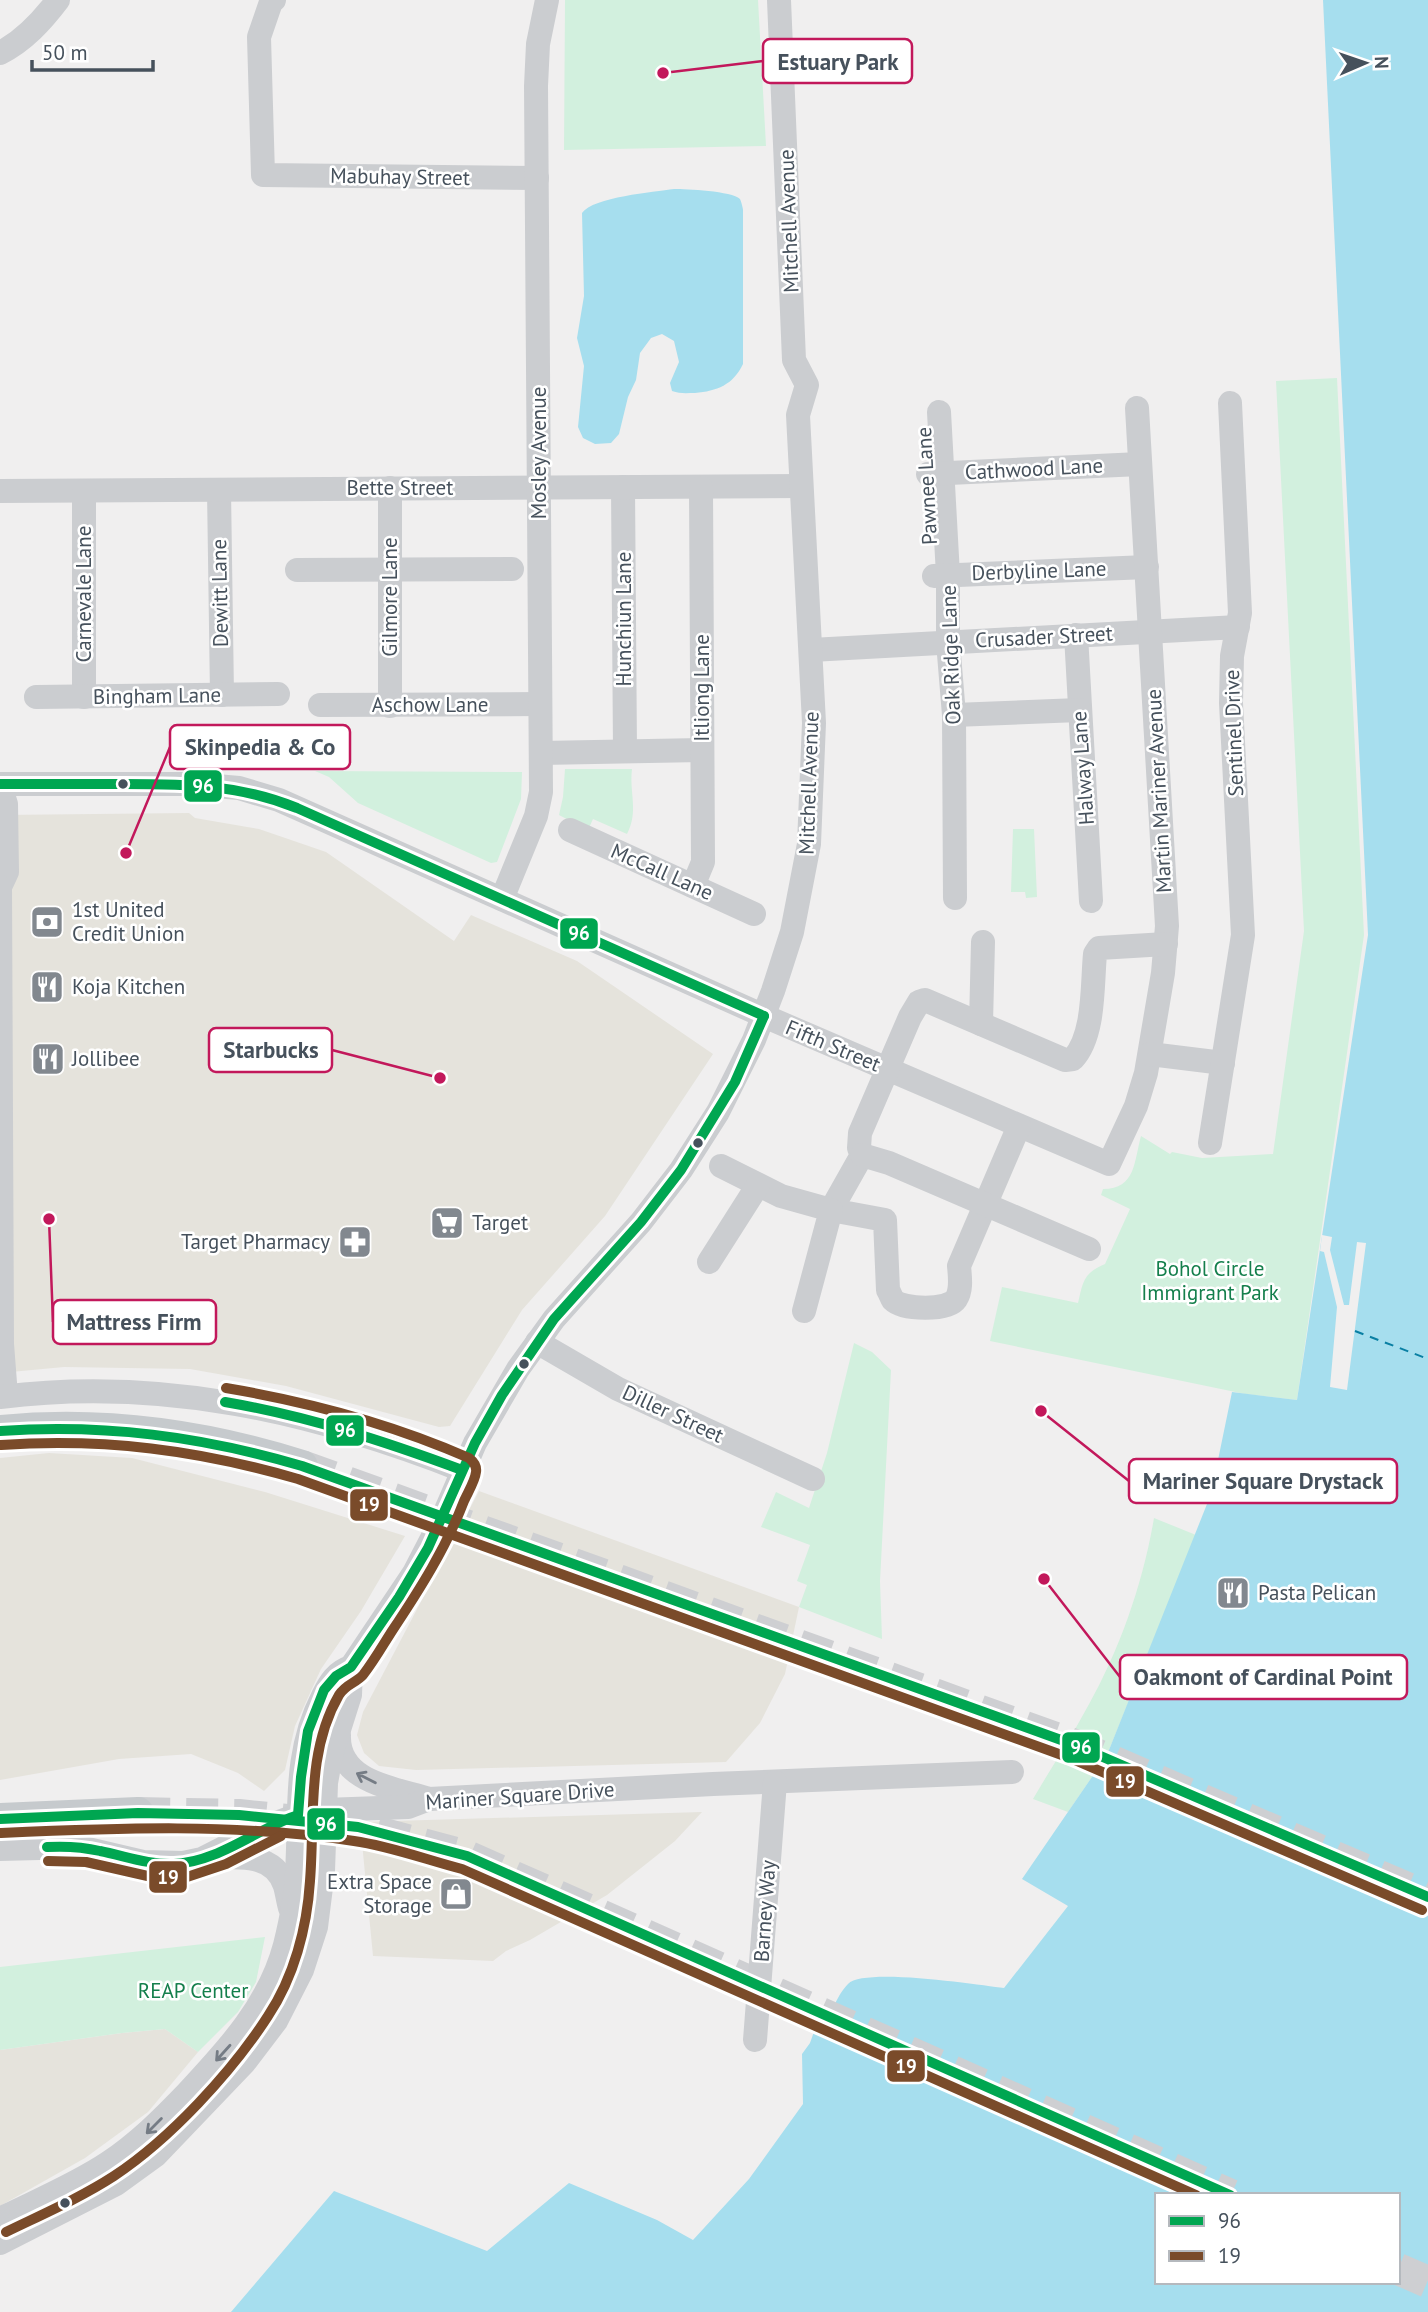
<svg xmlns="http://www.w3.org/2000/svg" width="1428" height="2312" viewBox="0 0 1428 2312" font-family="'PT Sans',sans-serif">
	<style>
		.commercial { fill: #e5e3dc }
		.green { fill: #d2f0de }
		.water { fill: #a6deee; fill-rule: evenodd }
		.pier { fill: #f0efef }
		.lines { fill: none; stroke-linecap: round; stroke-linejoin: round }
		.ferry { stroke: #097fa3; stroke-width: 2; stroke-dasharray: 9 7; stroke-linecap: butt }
		.major-tunnel { stroke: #cecfd2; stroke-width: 32; stroke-dasharray: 32 16; stroke-linecap: butt }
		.minor { stroke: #cbcdd0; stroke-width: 24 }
		.major { stroke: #c6cacd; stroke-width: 32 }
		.bus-1-casing { stroke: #fff; stroke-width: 16 }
		.bus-2-casing { stroke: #fff; stroke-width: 16 }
		.bus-1 { stroke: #00a651; stroke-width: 10 }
		.bus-2 { stroke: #7a4b2a; stroke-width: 10 }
		.oneway { stroke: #757c85 }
		.bus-dot { fill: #46515c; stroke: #fff; stroke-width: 2.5 }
		.labels { text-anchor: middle; stroke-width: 5; stroke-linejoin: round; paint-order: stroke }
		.street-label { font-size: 21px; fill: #46515c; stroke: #fff }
		.poi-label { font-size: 21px; fill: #46515c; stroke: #fff; text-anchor: start }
		.park-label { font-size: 21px; fill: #147f4c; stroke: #fff }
		.leader { fill: none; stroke: #c2185b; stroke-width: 2.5 }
		.callout-dot { fill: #c2185b; stroke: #fff; stroke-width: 2.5 }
		.callout { fill: #fff; stroke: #c2185b; stroke-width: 2.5 }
		.callout-label { font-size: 23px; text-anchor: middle; font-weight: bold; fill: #46515c }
		.line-badge { stroke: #fff; stroke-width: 2.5 }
		.badge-label { font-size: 19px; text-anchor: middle; font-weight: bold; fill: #fff }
	</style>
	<rect width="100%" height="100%" fill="#f0efef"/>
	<g class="commercial">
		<polygon points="189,813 195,818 259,829 326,852 454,941 471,915 577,961 713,1054 605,1216 522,1310 450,1426 439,1427 286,1386 190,1369 64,1367 0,1373 0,815"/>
		<polygon points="49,1453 132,1458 265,1492 405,1536 361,1611 321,1669 295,1726 285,1770 264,1791 238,1773 191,1754 119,1759 0,1780 0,1458"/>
		<polygon points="479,1491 799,1607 785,1674 760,1723 726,1762 416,1770 379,1766 364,1753 357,1735 363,1712"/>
		<polygon points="702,1812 675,1841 607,1895 530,1940 506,1951 493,1961 373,1956 360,1822"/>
		<polygon points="165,2029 198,2052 148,2112 85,2158 0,2206 0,2050 122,2033"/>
	</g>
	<g class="green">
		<polygon points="565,0 758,0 766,146 564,150"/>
		<path d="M1337,378L1364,935L1297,1400L1245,1394L990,1341L1002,1287L1078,1303C1083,1282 1083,1273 1105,1264L1130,1209L1101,1195L1103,1189C1136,1189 1134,1161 1141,1136L1170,1154L1172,1152L1202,1158L1273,1154L1304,931L1276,381Z"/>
		<path d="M565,769H632C629,793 639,811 627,834L593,819L588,830L559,815L563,797Z"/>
		<polygon points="315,771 522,772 521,799 497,862 491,863 358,803 329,777"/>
		<polygon points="1013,829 1034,829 1037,897 1026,898 1025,892 1011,892"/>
		<polygon points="854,1343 872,1352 891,1370 880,1581 882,1639 799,1607 807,1585 797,1581 810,1545 761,1527 776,1492 809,1508 827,1453"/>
		<path d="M1154,1518L1196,1535L1107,1755L1068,1812L1033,1799C1051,1768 1071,1738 1088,1706C1120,1649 1143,1583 1154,1518Z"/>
		<polygon points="265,1937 256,1982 238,2012 198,2052 165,2029 122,2033 0,2050 0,1967"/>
	</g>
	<g class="water">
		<path d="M1323,0H1428V2312H231L334,2191L487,2251L569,2183L657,2220L693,2240L749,2179L803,2104L802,2054L810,2043L816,2026C834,2016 834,1998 848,1984C864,1967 978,1985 1004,1988L1068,1906L1022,1879L1107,1755L1211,1494L1232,1392L1297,1400L1368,935ZM1157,2195H1398V2282H1157Z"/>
		<path d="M674,189C686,189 732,191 740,199C741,201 743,208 743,210V364C733,385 717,391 695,393C687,393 680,394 672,391L670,383L679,362L674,341L662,334L651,338L640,353L636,380L628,397L619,434L611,443L595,444L583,438L578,427L584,366L577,338L584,296L582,213C593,197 654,192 674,189Z"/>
	</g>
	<polygon class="pier" points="1322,1235 1332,1237 1330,1250 1344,1305 1349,1305 1357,1242 1366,1243 1347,1390 1330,1387 1337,1307 1324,1252 1320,1251"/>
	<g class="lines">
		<polyline class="ferry" points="1355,1331 1428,1359"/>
		<g class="major-tunnel">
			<polyline points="302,1466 1075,1745 1428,1897"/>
			<polyline points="138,1813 239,1815 358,1827 467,1856 1231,2195"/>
			<polyline points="1398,2269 1428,2282"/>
		</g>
		<g class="minor">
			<polyline points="274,0 271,2 259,37 263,175 537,178"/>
			<path d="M0,53C24,41 42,21 58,0"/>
			<polyline points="939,412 948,575 948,642 954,715 955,898"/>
			<polyline points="928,474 1140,464"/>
			<polyline points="623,487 625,751"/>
			<polyline points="390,488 390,706"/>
			<polyline points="219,490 222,695"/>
			<polyline points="0,491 801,486"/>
			<polyline points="84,491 84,697"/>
			<polyline points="297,570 512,569"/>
			<polyline points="934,576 1147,567"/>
			<polyline points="1076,635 1091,901"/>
			<polyline points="811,650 1238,627"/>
			<polyline points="36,697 278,694"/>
			<polyline points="320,705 540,704"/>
			<polyline points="954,715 1079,710"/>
			<polyline points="541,753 702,750"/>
			<polyline points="0,784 193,784 239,788 279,800 764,1016 1109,1164 1136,1106 1146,1073 1163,973 1167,926 1137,408"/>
			<polyline points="0,785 6,804 7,872 0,887"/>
			<polyline points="570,830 754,914"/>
			<polyline points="693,886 703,862 701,488"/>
			<polyline points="0,887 2,1344 6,1396"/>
			<polyline points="502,899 536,816 541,792 536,86 538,44 547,0"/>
			<polyline points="981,1024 983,942"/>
			<polyline points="1150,1054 1223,1063"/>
			<path d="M1019,1126L959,1266C960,1277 962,1290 956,1299C948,1311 903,1310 893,1300C891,1297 890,1293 888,1290L885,1220L831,1210L862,1155L859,1148L860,1133L910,1017L919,1002L925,1000L1065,1060L1073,1059C1095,1035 1092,985 1095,954L1099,948L1166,944"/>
			<polyline points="1210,1143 1243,935 1231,703 1232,656 1240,613 1230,403"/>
			<polyline points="862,1155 889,1163 1089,1249"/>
			<polyline points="721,1166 781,1196 831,1210 804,1311"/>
			<polyline points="709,1262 758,1185"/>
			<polyline points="537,1342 618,1389 813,1479"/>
			<path d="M0,1397C162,1377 312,1411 462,1470"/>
			<path d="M339,1735C337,1782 394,1788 429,1799"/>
			<polyline points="0,1849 79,1847 143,1862 183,1863 202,1859 265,1827 298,1815 324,1810 408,1807 429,1799 713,1784 1012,1772"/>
			<path d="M214,1858C240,1856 275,1854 285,1886C287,1893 288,1901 290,1908"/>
			<polyline points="755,2040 775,1782"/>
			<path d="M0,2219C36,2201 75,2185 108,2163C138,2143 162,2119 187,2093C229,2048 269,2005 285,1945C291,1921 296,1896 297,1872C301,1809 293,1755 323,1696C330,1682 336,1672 351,1667"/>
			<polyline points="0,2243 116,2184 156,2155 244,2063 276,2021 302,1970 316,1927 323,1871 326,1783 331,1755 350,1695 351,1667 414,1573 443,1517 475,1443 518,1369 554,1319 641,1222 681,1170 718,1112 754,1040 773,991 792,932 809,844 814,723 798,415 807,385 794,360 779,0"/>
		</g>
		<g class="major">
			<path d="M0,1431C102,1421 204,1435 302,1466"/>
			<polyline points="0,1819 138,1813"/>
		</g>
		<defs>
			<g id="bus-1">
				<path d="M0,784C41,784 82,784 123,784C186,784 238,784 297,808L764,1016"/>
				<path d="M225,1402C307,1416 384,1441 462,1470"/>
				<path d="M0,1431C106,1424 200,1436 302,1466L1075,1745L1428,1897"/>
				<polyline points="0,1819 138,1813 239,1815 358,1827 467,1856 1230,2195"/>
				<path d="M47,1847C65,1846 83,1847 100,1851C125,1856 149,1865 174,1864C219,1862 256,1829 298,1815L301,1777L308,1731L324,1690L336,1676L351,1667L399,1597L428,1548L475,1443L502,1395L554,1319L641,1222L681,1170L735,1082L764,1016"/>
			</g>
			<g id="bus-2">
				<path d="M1,1445C105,1438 198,1450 298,1479L1070,1758L1422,1910"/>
				<path d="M1,1833C118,1828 236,1823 354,1841C390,1846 427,1860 462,1869L1196,2195"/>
				<polyline points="48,1861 86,1862 152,1877 187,1877 226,1864 281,1836"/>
				<path d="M6,2232C43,2214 80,2198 114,2176C170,2139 232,2072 268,2016C294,1977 307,1928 310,1881C315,1819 306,1752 339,1695C346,1684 356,1683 363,1675C374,1661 383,1645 392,1631C420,1589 446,1548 464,1501C468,1492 475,1481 476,1472C477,1466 474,1462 469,1458C392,1424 309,1402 226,1388"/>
			</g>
		</defs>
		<use href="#bus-1" class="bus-1-casing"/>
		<use href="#bus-2" class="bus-2-casing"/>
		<use href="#bus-1" class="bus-1"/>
		<use href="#bus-2" class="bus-2"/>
	</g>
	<defs><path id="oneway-shaft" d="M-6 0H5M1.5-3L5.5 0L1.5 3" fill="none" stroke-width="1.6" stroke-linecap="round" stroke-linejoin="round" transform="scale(1.75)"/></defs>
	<g class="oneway">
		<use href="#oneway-shaft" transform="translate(366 1778) rotate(-153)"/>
		<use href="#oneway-shaft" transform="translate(223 2053) rotate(132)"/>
		<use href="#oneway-shaft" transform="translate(154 2126) rotate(135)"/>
	</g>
	<defs>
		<symbol id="bank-square" viewBox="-11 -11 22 22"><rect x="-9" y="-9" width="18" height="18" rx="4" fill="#82888f" stroke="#fff"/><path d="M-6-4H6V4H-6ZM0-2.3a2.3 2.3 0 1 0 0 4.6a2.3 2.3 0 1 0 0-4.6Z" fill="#fff"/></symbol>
		<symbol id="restaurant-square" viewBox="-11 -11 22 22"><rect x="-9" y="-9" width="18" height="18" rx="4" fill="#82888f" stroke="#fff"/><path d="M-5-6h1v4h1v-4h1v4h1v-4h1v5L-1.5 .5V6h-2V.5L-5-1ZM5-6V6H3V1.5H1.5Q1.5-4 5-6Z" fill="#fff"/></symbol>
		<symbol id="supermarket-square" viewBox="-11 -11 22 22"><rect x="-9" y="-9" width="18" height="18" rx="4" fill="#82888f" stroke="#fff"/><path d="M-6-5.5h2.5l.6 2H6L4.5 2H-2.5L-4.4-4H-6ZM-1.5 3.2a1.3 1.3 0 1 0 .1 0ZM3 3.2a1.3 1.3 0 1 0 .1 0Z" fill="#fff"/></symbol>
		<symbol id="pharmacy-square" viewBox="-11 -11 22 22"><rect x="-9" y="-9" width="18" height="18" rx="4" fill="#82888f" stroke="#fff"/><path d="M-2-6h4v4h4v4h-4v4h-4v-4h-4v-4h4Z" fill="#fff"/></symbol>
		<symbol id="shop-square" viewBox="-11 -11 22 22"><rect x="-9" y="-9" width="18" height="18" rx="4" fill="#82888f" stroke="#fff"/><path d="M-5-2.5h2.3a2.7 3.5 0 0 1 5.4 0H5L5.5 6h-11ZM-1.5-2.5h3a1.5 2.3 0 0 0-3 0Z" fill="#fff"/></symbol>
	</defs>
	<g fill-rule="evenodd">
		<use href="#bank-square" x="28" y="903" width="38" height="38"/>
		<use href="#restaurant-square" x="28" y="968" width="38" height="38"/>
		<use href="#restaurant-square" x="29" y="1040" width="38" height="38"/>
		<use href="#supermarket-square" x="428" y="1204" width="38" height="38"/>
		<use href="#pharmacy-square" x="336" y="1223" width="38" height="38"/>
		<use href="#restaurant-square" x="1214" y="1574" width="38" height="38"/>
		<use href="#shop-square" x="437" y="1875" width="38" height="38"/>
	</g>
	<g class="bus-dot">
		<circle cx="123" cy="784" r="6"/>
		<circle cx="698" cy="1143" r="6"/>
		<circle cx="524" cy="1364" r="6"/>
		<circle cx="65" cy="2203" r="6"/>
	</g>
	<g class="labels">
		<g class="street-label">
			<text transform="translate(400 177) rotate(1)" y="7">Mabuhay Street</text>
			<text transform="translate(789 221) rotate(-92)" y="7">Mitchell Avenue</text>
			<text transform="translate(539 453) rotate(-90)" y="7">Mosley Avenue</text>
			<text transform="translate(1034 469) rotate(-3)" y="7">Cathwood Lane</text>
			<text transform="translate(927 486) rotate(-93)" y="7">Pawnee Lane</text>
			<text x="400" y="495">Bette Street</text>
			<text transform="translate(1039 571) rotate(-2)" y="7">Derbyline Lane</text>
			<text transform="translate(220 593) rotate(-91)" y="7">Dewitt Lane</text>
			<text transform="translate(84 594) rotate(-90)" y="7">Carnevale Lane</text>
			<text transform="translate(390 597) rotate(-90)" y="7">Gilmore Lane</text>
			<text transform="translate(624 619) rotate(-90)" y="7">Hunchiun Lane</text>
			<text transform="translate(1044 637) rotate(-3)" y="7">Crusader Street</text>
			<text transform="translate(951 655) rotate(-92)" y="7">Oak Ridge Lane</text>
			<text transform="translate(702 688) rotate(-90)" y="7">Itliong Lane</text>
			<text transform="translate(157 696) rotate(-1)" y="7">Bingham Lane</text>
			<text x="430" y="712">Aschow Lane</text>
			<text transform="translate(1234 733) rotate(-92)" y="7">Sentinel Drive</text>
			<text transform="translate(1083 768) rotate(-94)" y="7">Halway Lane</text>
			<text transform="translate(809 783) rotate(-88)" y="7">Mitchell Avenue</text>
			<text transform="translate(1159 791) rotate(-93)" y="7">Martin Mariner Avenue</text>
			<text transform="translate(662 872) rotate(24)" y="7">McCall Lane</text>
			<text transform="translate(833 1046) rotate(23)" y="7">Fifth Street</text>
			<text transform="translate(673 1414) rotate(25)" y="7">Diller Street</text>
			<text transform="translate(520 1796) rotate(-4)" y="7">Mariner Square Drive</text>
			<text transform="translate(765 1911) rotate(-86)" y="7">Barney Way</text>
		</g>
		<g class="poi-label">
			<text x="72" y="917">1st United<tspan x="72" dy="24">Credit Union</tspan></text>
			<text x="72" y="994">Koja Kitchen</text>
			<text x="72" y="1066">Jollibee</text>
			<text x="472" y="1230">Target</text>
			<text x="330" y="1249" text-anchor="end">Target Pharmacy</text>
			<text x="1258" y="1600">Pasta Pelican</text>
			<text x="432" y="1889" text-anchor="end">Extra Space<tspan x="432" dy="24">Storage</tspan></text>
		</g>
		<g class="park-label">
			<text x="1210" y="1276">Bohol Circle<tspan x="1210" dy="24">Immigrant Park</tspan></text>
			<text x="193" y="1998">REAP Center</text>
		</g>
	</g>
	<path class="leader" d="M663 73L763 61M126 853L170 747M440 1078L332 1050M49 1219L53 1322M1041 1411L1129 1481M1044 1579L1120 1677"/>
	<g class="callout-dot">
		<circle cx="663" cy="73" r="7"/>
		<circle cx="126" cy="853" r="7"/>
		<circle cx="440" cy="1078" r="7"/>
		<circle cx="49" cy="1219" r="7"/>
		<circle cx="1041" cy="1411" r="7"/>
		<circle cx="1044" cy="1579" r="7"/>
	</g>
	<g class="callout">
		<rect x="763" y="39" width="149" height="44" rx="7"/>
		<rect x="170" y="725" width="180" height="44" rx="7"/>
		<rect x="209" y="1028" width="123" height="44" rx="7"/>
		<rect x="53" y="1300" width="163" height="44" rx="7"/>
		<rect x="1129" y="1459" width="268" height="44" rx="7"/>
		<rect x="1120" y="1655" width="287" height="44" rx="7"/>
	</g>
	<g class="callout-label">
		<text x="838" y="70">Estuary Park</text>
		<text x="260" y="755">Skinpedia &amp; Co</text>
		<text x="271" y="1058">Starbucks</text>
		<text x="134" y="1330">Mattress Firm</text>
		<text x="1263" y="1489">Mariner Square Drystack</text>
		<text x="1263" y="1685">Oakmont of Cardinal Point</text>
	</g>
	<g class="line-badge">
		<rect x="183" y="769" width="40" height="34" rx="7" fill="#00a651"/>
		<rect x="559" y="917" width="40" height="33" rx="7" fill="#00a651"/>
		<rect x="325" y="1414" width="40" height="33" rx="7" fill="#00a651"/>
		<rect x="349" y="1488" width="40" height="34" rx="7" fill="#7a4b2a"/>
		<rect x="1061" y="1731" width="40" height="33" rx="7" fill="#00a651"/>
		<rect x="1105" y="1765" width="40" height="33" rx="7" fill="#7a4b2a"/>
		<rect x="306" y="1807" width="40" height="34" rx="7" fill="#00a651"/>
		<rect x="148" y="1860" width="40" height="34" rx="7" fill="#7a4b2a"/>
		<rect x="886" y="2049" width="40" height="34" rx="7" fill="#7a4b2a"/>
	</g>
	<g class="badge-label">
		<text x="203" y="793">96</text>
		<text x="579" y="940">96</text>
		<text x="345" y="1437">96</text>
		<text x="369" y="1511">19</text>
		<text x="1081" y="1754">96</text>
		<text x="1125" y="1788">19</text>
		<text x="326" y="1831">96</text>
		<text x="168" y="1884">19</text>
		<text x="906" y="2073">19</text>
	</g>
	<rect x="1155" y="2193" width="245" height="91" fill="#ffffff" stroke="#b5b9be" stroke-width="2"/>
	<rect x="1169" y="2216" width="35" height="10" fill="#00a651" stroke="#b5b9be" stroke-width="2"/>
	<text x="1218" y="2228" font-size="21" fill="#46515c">96</text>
	<rect x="1169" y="2251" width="35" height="10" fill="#7a4b2a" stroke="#b5b9be" stroke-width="2"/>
	<text x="1218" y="2263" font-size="21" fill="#46515c">19</text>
	<g transform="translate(1365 63) rotate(88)" stroke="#ffffff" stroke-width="5" paint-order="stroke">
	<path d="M0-5L12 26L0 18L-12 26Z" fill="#46515c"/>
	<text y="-10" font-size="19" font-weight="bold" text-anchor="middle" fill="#46515c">N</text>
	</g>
	<path d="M32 60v10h121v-10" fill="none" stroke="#46515c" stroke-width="3.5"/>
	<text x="42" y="60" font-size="21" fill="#46515c" stroke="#ffffff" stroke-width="5" paint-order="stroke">50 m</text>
</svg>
